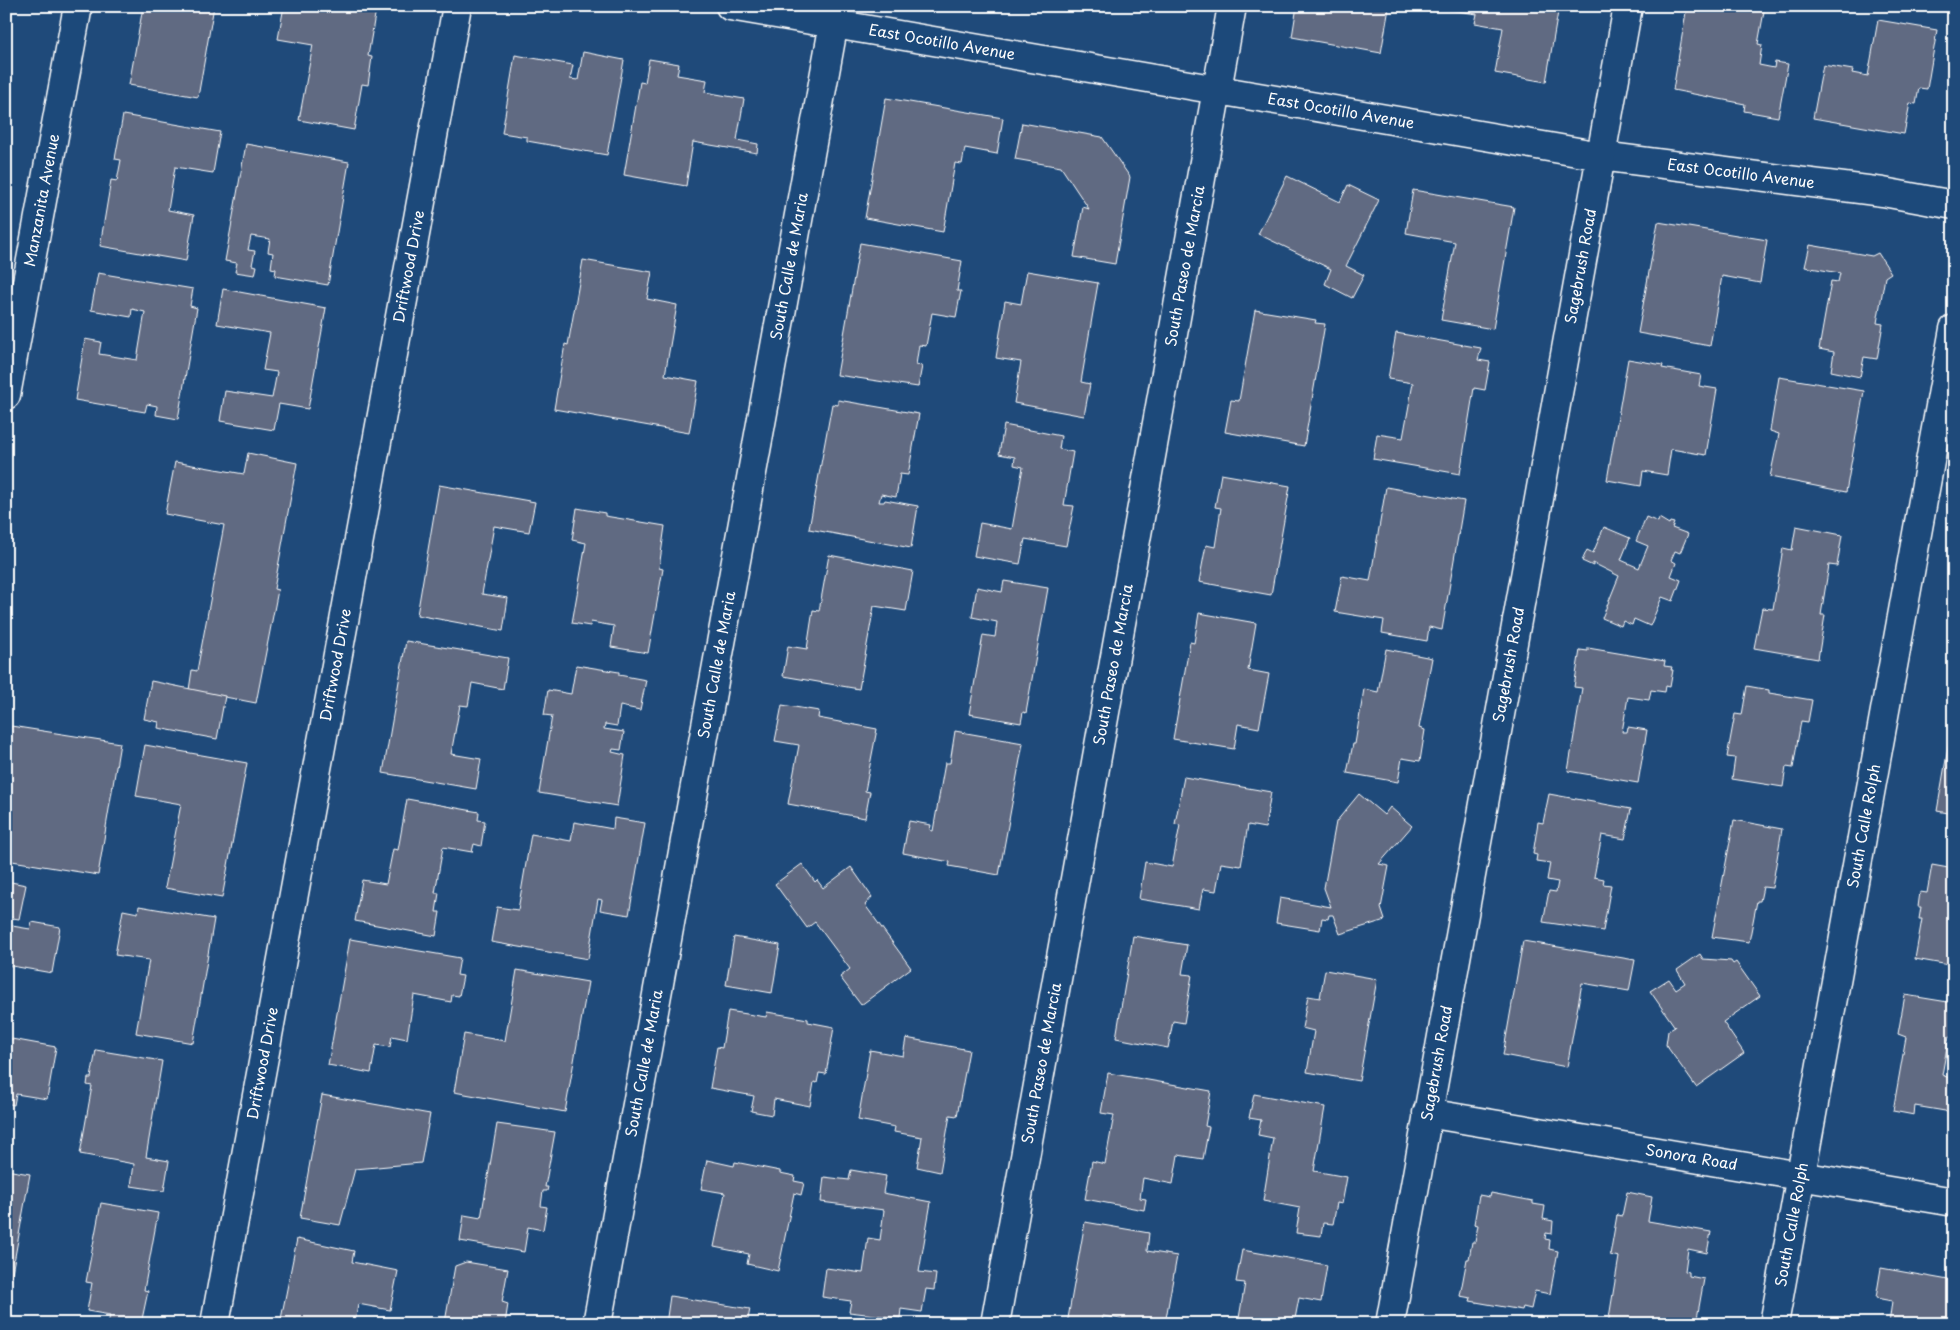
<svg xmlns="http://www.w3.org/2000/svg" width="1960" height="1330" viewBox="0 0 1960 1330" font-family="'Playpen Sans',sans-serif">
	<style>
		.building { fill: #616a82; stroke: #fff }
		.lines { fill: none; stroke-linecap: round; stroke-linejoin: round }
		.minor-casing { stroke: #fff; stroke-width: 31 }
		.minor { stroke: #1f4a7a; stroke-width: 28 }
		.labels { text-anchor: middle; stroke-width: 4; stroke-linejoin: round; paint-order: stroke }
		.street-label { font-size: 15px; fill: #fff; stroke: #1f4a7a }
	</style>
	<rect width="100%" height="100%" fill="#1f4a7a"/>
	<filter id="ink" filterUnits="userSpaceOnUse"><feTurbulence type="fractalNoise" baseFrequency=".02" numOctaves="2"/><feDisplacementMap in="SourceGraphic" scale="10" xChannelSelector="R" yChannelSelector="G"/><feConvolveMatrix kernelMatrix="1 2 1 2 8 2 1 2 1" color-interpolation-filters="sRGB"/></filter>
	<g filter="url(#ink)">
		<g class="building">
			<polygon points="165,6 214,6 198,97 129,85 143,7 165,11"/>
			<polygon points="284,6 359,6 376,9 368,56 372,57 368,85 362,84 354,130 299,120 313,45 278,39"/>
			<polygon points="1297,6 1389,8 1381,53 1292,37"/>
			<polygon points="1445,6 1559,6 1546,82 1495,73 1503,28 1475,23 1477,14 1444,9"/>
			<polygon points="1687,6 1765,6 1758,44 1762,45 1759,65 1774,68 1775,62 1788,64 1778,117 1744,111 1745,104 1673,90"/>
			<polygon points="1878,20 1937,30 1927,89 1919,88 1916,104 1910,103 1904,134 1813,118 1823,65 1853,70 1852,73 1868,76"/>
			<polygon points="583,52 624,60 607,155 527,141 527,137 502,133 515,55 573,65 570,79 578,80"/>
			<polygon points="649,59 679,64 677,75 707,80 705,92 744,99 737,140 758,144 757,153 693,142 686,186 624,175 640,82 645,83"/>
			<polygon points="886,98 1003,118 997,154 965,148 962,164 955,163 943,232 865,218"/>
			<polygon points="123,115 220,132 213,173 175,167 168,210 194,215 186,261 100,246 111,180 117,181 121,160 115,159"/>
			<polygon points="1022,123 1102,137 1130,177 1115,264 1074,257 1083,207 1089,209 1061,167 1015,159"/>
			<polygon points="246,144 349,162 328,285 275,276 276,269 271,268 273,253 268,252 270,239 251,236 248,250 255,251 252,265 257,266 255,275 235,272 237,263 225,261"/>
			<polygon points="1287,176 1340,202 1348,185 1379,200 1346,266 1364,275 1352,298 1325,284 1331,269 1258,234"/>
			<polygon points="1413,190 1514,207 1493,329 1441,320 1455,242 1406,233"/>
			<polygon points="1658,222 1767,240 1760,283 1722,276 1710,346 1638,333"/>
			<polygon points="860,243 962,261 957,291 961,291 956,317 932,313 926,346 919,345 916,365 922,366 918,387 837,375"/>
			<polygon points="1810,245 1872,256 1878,253 1891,273 1885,277 1877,323 1883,324 1877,359 1864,357 1860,377 1831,371 1834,352 1819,349 1831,281 1838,282 1840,273 1805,267"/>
			<polygon points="583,260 652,272 647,299 677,305 665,375 698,381 689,433 554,409 565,344 568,345"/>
			<polygon points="1027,271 1098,283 1081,382 1090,384 1084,416 1014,403 1021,362 996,358 1005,301 1021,304"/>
			<polygon points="98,273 193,289 190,306 197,308 178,419 156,415 157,406 147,404 145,412 75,400 85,339 101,342 99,354 137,360 145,312 132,309 131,317 91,310"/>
			<polygon points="223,289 326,308 308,409 279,404 274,430 220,421 225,391 272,398 277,372 263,370 270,333 217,324"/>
			<polygon points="1255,310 1316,320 1315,323 1325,324 1304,446 1225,432 1231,400 1239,401"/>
			<polygon points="1396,333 1481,348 1478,360 1490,362 1485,390 1474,388 1460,474 1373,459 1377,434 1403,438 1413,383 1388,379"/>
			<polygon points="1628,359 1663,365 1662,368 1701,375 1699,386 1717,389 1706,455 1671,449 1667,475 1643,471 1641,486 1607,480"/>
			<polygon points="1779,377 1864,391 1846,492 1770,477 1779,434 1770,431"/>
			<polygon points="838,400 919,414 908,475 900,474 896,497 881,494 879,502 884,502 885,500 918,506 911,548 809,529 832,404 838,405"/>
			<polygon points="1004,425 1061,436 1059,449 1073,452 1064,505 1074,506 1066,546 1025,539 1020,564 974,556 980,523 1012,529 1023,467 1014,465 1015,457 999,454"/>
			<polygon points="248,453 297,463 274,589 278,590 256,703 189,690 192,670 197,671 224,525 165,514 175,462 244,474"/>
			<polygon points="1221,474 1290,486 1271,595 1199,582 1206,545 1215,547 1221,508 1215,507"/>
			<polygon points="439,485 535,502 529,532 494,526 482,594 508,598 503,631 417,615"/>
			<polygon points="1386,487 1464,501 1442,630 1429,627 1427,641 1382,633 1384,620 1335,612 1342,576 1370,581"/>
			<polygon points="577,508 605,513 605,516 665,526 659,568 663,569 648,653 611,647 614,626 591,622 590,626 572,623 586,543 572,540"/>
			<polygon points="1646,517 1658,522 1659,518 1669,524 1670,522 1674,523 1672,528 1688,534 1680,553 1675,551 1671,560 1676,563 1671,576 1681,580 1673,601 1662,597 1650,626 1634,619 1632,625 1623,621 1621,626 1602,618 1619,576 1593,563 1593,566 1582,561 1587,550 1593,553 1604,527 1630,538 1621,560 1639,568 1648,546 1636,541"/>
			<polygon points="1796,526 1842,535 1837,566 1829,565 1821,615 1825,615 1818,659 1754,648 1762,608 1773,609 1783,548 1792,550"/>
			<polygon points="829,555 913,571 906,611 874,606 859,689 783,676 788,646 807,649 813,610 819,611"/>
			<polygon points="1004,581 1048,588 1026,713 1023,712 1021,723 969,714 983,635 995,637 997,622 972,617 977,587 1002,592"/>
			<polygon points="1199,613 1256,623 1248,670 1269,674 1259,728 1238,724 1234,749 1173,739 1190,642 1194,643"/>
			<polygon points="406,641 508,658 503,689 472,683 468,706 460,705 451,754 481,759 476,789 383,773"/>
			<polygon points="1588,648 1665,661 1664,666 1672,667 1671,670 1673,670 1670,687 1666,686 1665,692 1651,690 1649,700 1628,697 1622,732 1627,732 1628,727 1647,730 1638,783 1568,771 1582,688 1574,687 1580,650 1588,651"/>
			<polygon points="1386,649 1432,658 1419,728 1425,730 1420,761 1402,758 1398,782 1347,773 1353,744 1355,744 1364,689 1378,692"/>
			<polygon points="576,665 619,672 619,675 646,680 640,710 620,706 617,726 605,724 604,729 624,732 621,750 613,749 612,752 625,755 617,806 539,793 552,716 544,715 548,690 571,694"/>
			<polygon points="151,681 225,696 217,739 158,728 159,722 144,719"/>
			<polygon points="1747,686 1769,690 1769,693 1812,700 1808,722 1801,721 1793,768 1786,767 1783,787 1732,779 1735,758 1727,757 1735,714 1742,715"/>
			<polygon points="782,705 819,711 818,718 877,729 865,791 870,792 865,818 788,804 799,745 775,741"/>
			<polygon points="1952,725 1954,726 1954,814 1937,811"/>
			<polygon points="11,726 120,743 98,875 6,860 6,753"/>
			<polygon points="955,731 1023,743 999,875 949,866 950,862 903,853 909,821 931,825 930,830 933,831 945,763 950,763"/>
			<polygon points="145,745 247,763 222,898 165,888 181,804 136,796"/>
			<polygon points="1184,777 1271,792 1265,828 1248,825 1241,866 1221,863 1216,891 1203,889 1199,909 1139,899 1145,862 1172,867 1180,825 1175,824"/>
			<polygon points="1359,794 1384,815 1390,807 1412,826 1379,864 1389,866 1381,908 1385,920 1340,934 1333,915 1329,915 1328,919 1322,918 1320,930 1276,923 1280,898 1331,907 1324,888 1336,822"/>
			<polygon points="1549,794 1631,809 1625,839 1602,835 1594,877 1604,879 1603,884 1611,885 1603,931 1543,922 1549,891 1556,892 1558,882 1547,880 1550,863 1536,861 1537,855 1533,854 1538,822 1543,823"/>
			<polygon points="407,799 479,812 478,820 485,821 481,846 474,844 472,852 443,847 435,893 439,893 436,912 440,912 436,936 355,921 362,880 386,884 393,849 398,850"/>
			<polygon points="614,818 645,823 629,915 600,910 602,900 598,899 588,959 491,942 497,907 518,910 531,834 571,841 574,822 613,829"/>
			<polygon points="1734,820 1782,829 1772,888 1763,887 1760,901 1757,901 1749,942 1712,937"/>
			<polygon points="802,864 815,882 817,880 823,888 851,867 872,897 865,905 911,968 861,1005 840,977 850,969 815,922 807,928 775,884"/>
			<polygon points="1932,865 1954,869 1954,971 1948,970 1949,965 1915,959 1922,919 1919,919 1921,907 1918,907 1920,892 1927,893"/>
			<polygon points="6,881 26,885 19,919 6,917"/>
			<polygon points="139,906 214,919 193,1043 136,1033 149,960 115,955 123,910 138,913"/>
			<polygon points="32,922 60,927 52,973 6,965 6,925 30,929"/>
			<polygon points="1133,936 1187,945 1182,974 1192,975 1184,1023 1173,1021 1168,1048 1116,1038"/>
			<polygon points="734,937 780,945 772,993 726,985"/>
			<polygon points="350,939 460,958 457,975 463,976 459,996 452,995 451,1002 414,995 407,1039 392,1036 390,1047 376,1045 371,1073 328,1065"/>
			<polygon points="1523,941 1635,960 1629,991 1582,983 1567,1067 1503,1055"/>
			<polygon points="1700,954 1703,959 1731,961 1733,964 1736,962 1760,996 1723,1022 1744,1053 1696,1087 1666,1045 1668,1031 1675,1027 1650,991 1669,979 1676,989 1685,983 1677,970"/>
			<polygon points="517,970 588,982 565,1112 454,1092 464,1034 505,1041"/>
			<polygon points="1325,970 1377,979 1359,1081 1307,1072 1314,1031 1302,1028 1308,996 1320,998"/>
			<polygon points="1905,995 1954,1003 1954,1037 1949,1036 1942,1075 1954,1080 1954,1118 1945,1111 1915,1106 1914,1115 1893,1111 1906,1037 1898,1034"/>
			<polygon points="728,1011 766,1017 767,1012 808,1019 808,1022 834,1027 826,1074 819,1073 817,1083 814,1082 810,1106 774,1099 772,1115 751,1111 754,1096 710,1088 717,1047 722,1048"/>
			<polygon points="6,1038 56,1047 47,1099 16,1094 14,1105 6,1103"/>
			<polygon points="906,1038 969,1050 957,1116 950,1115 940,1172 917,1167 922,1137 894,1132 895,1127 858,1120 870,1050 903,1056"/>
			<polygon points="96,1050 162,1061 146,1157 169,1161 164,1191 131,1186 134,1164 80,1154 92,1086 87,1085 88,1078 91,1078"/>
			<polygon points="1108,1073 1211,1091 1205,1126 1209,1127 1203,1159 1178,1155 1173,1184 1143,1178 1140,1198 1146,1199 1144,1210 1085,1199 1092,1161 1105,1164 1114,1115 1101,1113"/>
			<polygon points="1254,1094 1325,1107 1314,1171 1347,1177 1342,1204 1337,1203 1333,1224 1323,1223 1321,1236 1296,1233 1300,1208 1263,1201 1273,1138 1258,1135 1261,1120 1249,1118"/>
			<polygon points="322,1095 430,1114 421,1163 355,1169 340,1225 300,1218"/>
			<polygon points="497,1124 555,1132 545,1187 548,1187 547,1191 543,1191 541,1206 547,1207 543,1230 528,1227 524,1252 460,1241 464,1215 481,1218"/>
			<polygon points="707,1160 734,1166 735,1162 780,1171 780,1173 795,1176 794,1181 804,1183 801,1195 794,1193 778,1271 747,1264 749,1254 714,1247 725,1193 701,1189"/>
			<polygon points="6,1170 30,1174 6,1306"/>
			<polygon points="851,1170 886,1176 883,1193 931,1202 919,1272 936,1274 934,1290 926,1289 922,1312 901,1309 900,1318 849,1312 851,1301 822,1297 826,1268 863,1273 868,1238 880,1240 884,1210 821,1202 824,1177 849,1180"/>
			<polygon points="1627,1192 1652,1197 1648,1221 1711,1232 1707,1253 1688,1249 1685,1271 1689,1272 1689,1276 1704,1279 1696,1324 1608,1324 1619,1257 1610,1255 1617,1215 1622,1216"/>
			<polygon points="1491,1193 1533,1201 1533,1204 1545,1206 1543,1219 1553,1221 1552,1234 1546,1233 1545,1239 1550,1240 1549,1249 1558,1251 1550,1294 1535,1291 1531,1309 1523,1307 1522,1310 1470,1301 1471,1298 1460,1296 1467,1259 1469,1259 1472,1242 1475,1242 1478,1225 1474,1224 1479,1195 1490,1197"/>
			<polygon points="101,1203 158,1213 144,1290 148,1291 141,1324 108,1324 110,1315 87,1311 92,1283 86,1282"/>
			<polygon points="1085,1222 1149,1233 1147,1251 1177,1256 1165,1324 1149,1324 1103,1316 1102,1324 1067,1324"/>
			<polygon points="297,1239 354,1251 352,1262 398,1271 390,1310 358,1304 355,1324 280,1324"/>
			<polygon points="1242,1250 1327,1265 1321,1302 1299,1298 1294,1324 1238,1324 1245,1283 1236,1282"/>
			<polygon points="466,1262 508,1269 502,1302 508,1304 505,1324 454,1324 445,1322 455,1266"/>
			<polygon points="1881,1268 1954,1281 1954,1309 1951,1324 1889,1324 1892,1301 1876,1298"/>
			<polygon points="670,1296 750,1309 747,1324 666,1324"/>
		</g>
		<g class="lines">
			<defs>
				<g id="minor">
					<path id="s1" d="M730,6L1601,156L1883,192L1954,205"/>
					<path id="s2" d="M6,395L78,6"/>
					<path id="s3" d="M1427,1113L1954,1202"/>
					<path id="s4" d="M215,1324L457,6"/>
					<path id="s5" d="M597,1324L837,6"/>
					<path id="s6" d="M995,1324L1232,6"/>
					<path id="s7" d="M1390,1324L1628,6"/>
					<path id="s8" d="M1774,1324L1954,329"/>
				</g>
			</defs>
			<use href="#minor" class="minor-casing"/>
			<use href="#minor" class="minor"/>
		</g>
	</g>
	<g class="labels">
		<g class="street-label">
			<text dy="5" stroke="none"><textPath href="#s1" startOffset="215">East Ocotillo Avenue</textPath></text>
			<text dy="5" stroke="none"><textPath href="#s1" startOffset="620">East Ocotillo Avenue</textPath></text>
			<text dy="5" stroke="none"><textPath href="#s1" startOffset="1025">East Ocotillo Avenue</textPath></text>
			<text dy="5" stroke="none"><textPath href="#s2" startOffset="198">Manzanita Avenue</textPath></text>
			<text dy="5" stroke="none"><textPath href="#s6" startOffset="1075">South Paseo de Marcia</textPath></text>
			<text dy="5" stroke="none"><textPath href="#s7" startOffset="1075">Sagebrush Road</textPath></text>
			<text dy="5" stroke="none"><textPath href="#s4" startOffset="1075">Driftwood Drive</textPath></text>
			<text dy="5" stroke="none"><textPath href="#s5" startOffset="1075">South Calle de Maria</textPath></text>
			<text dy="5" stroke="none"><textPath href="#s4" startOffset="670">Driftwood Drive</textPath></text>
			<text dy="5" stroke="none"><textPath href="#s5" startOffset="670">South Calle de Maria</textPath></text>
			<text dy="5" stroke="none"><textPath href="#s6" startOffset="670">South Paseo de Marcia</textPath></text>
			<text dy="5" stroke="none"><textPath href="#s7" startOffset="670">Sagebrush Road</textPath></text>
			<text dy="5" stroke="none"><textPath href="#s8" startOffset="506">South Calle Rolph</textPath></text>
			<text dy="5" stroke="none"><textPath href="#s4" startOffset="265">Driftwood Drive</textPath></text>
			<text dy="5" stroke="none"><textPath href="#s5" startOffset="265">South Calle de Maria</textPath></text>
			<text dy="5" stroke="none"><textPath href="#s7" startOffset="265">Sagebrush Road</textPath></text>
			<text dy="5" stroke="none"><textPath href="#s6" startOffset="265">South Paseo de Marcia</textPath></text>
			<text dy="5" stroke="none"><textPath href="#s3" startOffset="268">Sonora Road</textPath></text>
			<text dy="5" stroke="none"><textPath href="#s8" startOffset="101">South Calle Rolph</textPath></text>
		</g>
	</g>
	<rect width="1960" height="1330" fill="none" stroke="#1f4a7a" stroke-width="25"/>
	<rect x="12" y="12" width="1935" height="1305" fill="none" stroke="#fff" stroke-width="2" filter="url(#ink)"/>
</svg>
